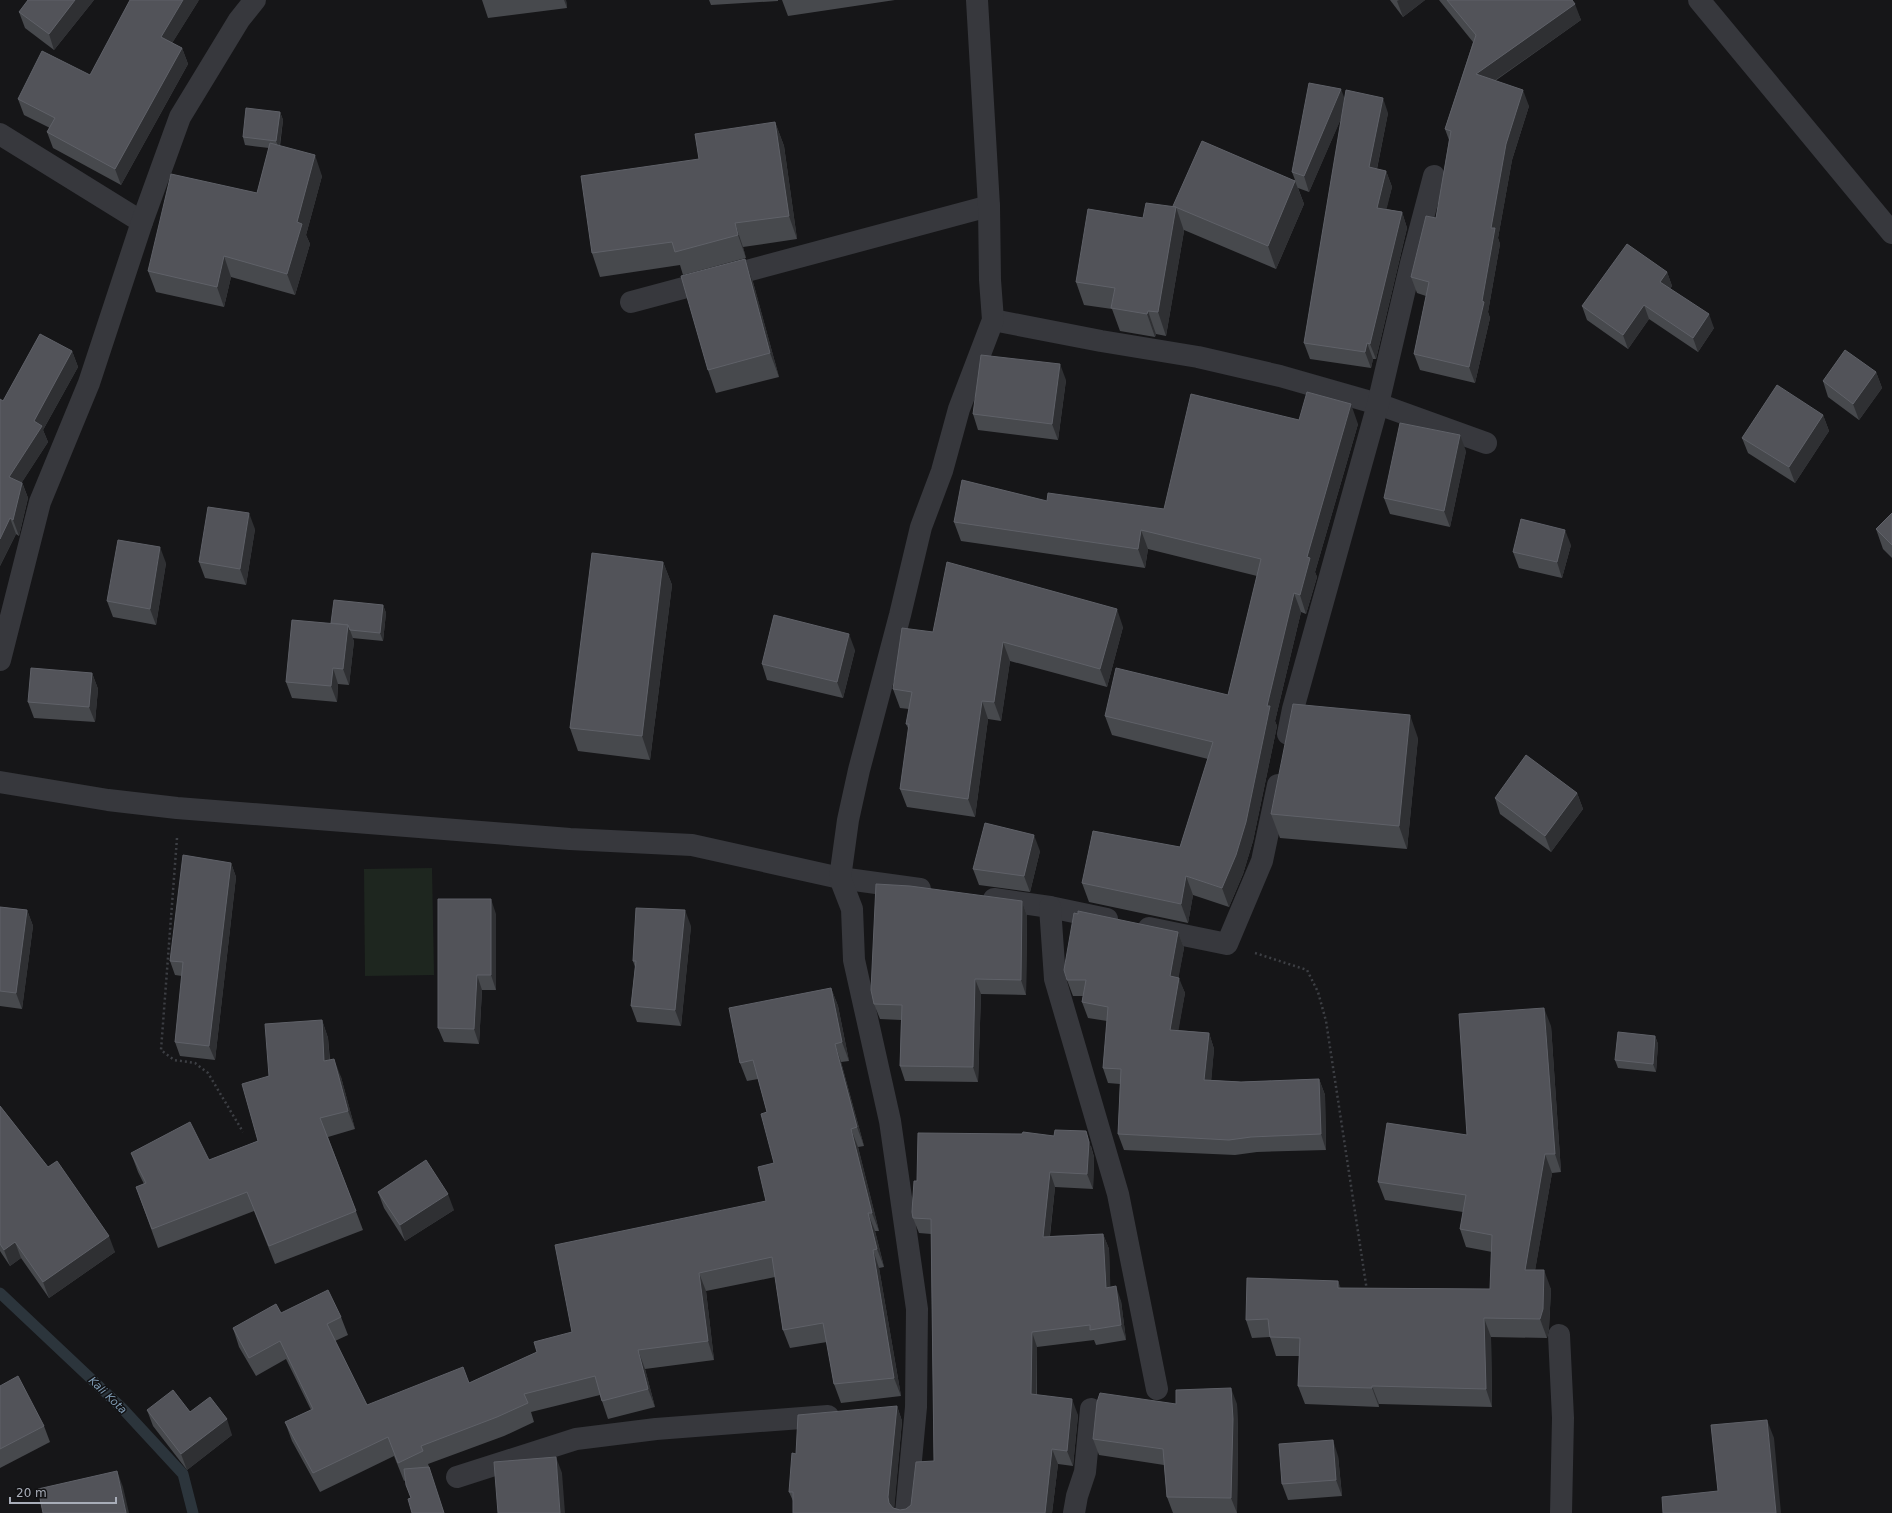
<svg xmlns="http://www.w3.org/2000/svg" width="1892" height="1513" viewBox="0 0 1892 1513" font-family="'DejaVu Sans',sans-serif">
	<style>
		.green { fill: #1e261f }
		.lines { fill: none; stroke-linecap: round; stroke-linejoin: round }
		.stream { stroke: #2c353c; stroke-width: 11 }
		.path { stroke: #3d3f44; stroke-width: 2.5; stroke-dasharray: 2 3; stroke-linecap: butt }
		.minor { stroke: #37383d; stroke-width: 22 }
		.wall { fill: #47494d }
		.shaded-wall { fill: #2f3033 }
		.building { fill: #525359; stroke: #5f6168 }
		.labels { text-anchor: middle; stroke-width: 3; stroke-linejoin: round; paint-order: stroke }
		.water-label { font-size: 11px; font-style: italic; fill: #7f9bb3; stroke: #111113 }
	</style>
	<rect width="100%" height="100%" fill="#161618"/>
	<polygon class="green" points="432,868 434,975 365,976 364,869"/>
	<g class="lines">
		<polyline class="stream" points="0,1293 122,1408 183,1474 193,1513"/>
		<g class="path">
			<polyline points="177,838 161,1050 174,1060 195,1063 208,1073 243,1132"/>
			<polyline points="1255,953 1307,970 1318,992 1326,1021 1367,1291"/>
		</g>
		<g class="minor">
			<polyline points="1699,0 1892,233"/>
			<polyline points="0,134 142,222"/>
			<polyline points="631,302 989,206"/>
			<polyline points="993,320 1101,341 1198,357 1280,376 1378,404 1486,443"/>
			<polyline points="0,660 40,502 89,383 142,222 180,117 239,20 255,0"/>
			<polyline points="1288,734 1293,709 1378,404 1411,263 1434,176"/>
			<polyline points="0,782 108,800 177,808 570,839 692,845 840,878 920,889"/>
			<polyline points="994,899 1050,907 1107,919"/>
			<polyline points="1050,907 1055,979 1118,1194 1157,1389"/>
			<polyline points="1149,928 1227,944 1262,861 1278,785"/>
			<polyline points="1559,1335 1563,1418 1561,1513"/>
			<polyline points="457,1477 576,1439 656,1429 828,1416"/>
			<polyline points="906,1513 916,1407 917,1309 890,1121 854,960 852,909 840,878 848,820 859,770 900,615 921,527 942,471 959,409 993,320 990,280 989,206 977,0"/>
			<polyline points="1074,1513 1077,1496 1085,1472 1091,1409"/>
		</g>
	</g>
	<g class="wall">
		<polygon points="94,0 54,50 25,28 19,12"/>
		<polygon points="199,0 172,43 182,48 188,64 121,185 53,148 47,132 50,128 24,115 18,99 90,75"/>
		<polygon points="482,0 566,0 567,8 488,18"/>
		<polygon points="709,0 778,0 778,1 711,5"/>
		<polygon points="782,0 895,0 788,16"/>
		<polygon points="1390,0 1425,0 1403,17"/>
		<polygon points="1439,0 1572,0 1581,20 1495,81 1529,106 1512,160 1498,238 1500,244 1488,312 1490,318 1475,383 1420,370 1414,354 1426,296 1417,293 1411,277 1436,218 1449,140 1445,129 1473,42"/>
		<polygon points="1345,100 1388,113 1377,169 1386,171 1392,187 1386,209 1402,212 1407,228 1376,359 1373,359 1371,368 1310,359 1304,343 1342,116 1309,192 1298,188 1304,204 1276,269 1184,230 1184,231 1166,336 1156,334 1155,337 1120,331 1112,309 1084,305 1076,282 1143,218 1174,207 1173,206 1295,180 1292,172"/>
		<polygon points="280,112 283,120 280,146 322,176 306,235 310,244 295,295 231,277 224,307 156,292 148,271 257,193 269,148 245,145 243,137"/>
		<polygon points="775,122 784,146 797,239 743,247 746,258 683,275 680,265 600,277 592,253 699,159"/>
		<polygon points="745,259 753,282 779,377 716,393 708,370"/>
		<polygon points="1667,272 1672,286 1670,289 1714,328 1698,352 1649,319 1628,349 1587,320 1582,306"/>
		<polygon points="72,351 78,367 43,430 48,442 22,482 28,498 19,536 16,534 0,566 0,399 3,401"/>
		<polygon points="1876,372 1882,388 1859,420 1828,397 1823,381"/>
		<polygon points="1066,380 1058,440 978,430 973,414"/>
		<polygon points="1823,415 1829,431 1795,483 1748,453 1742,438"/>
		<polygon points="1299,420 1358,424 1315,572 1317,577 1306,614 1301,612 1275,721 1277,726 1253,841 1243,874 1229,907 1193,895 1188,923 1089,902 1082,883 1180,847 1208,759 1112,735 1105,716 1228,695 1257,576 1148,549 1145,568 961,541 954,522 1047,501 1164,509"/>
		<polygon points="1466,451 1450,527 1390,514 1384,498"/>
		<polygon points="1892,513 1892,558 1883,549 1876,529"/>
		<polygon points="255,529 246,585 205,578 199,562"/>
		<polygon points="1571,545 1562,578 1519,568 1513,552"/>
		<polygon points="663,562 672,585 650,760 578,751 570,728"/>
		<polygon points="166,563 156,625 113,617 107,601"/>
		<polygon points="383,605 386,613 383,641 352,638 354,641 349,685 338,684 337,702 292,698 286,682 331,623"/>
		<polygon points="1123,627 1107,687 1010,661 1001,721 988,719 975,817 907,807 900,789 909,730 906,724 909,709 900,708 893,689 933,632"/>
		<polygon points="855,650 843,698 767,680 762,664"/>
		<polygon points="92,673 98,689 95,722 34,718 28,702"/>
		<polygon points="1418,738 1407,849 1280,838 1271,814"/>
		<polygon points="1577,793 1583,809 1551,852 1500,814 1495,798"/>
		<polygon points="1040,851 1030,892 979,885 973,869"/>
		<polygon points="231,863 236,877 215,1060 180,1056 175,1042 182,976 175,975 170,961"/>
		<polygon points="1022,901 1027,916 1026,995 981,994 978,1082 905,1081 900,1066 901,1020 880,1019 874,1004"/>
		<polygon points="0,907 27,910 33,926 22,1009 0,1006"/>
		<polygon points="496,914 496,990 482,990 479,1044 444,1042 438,1028"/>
		<polygon points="691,926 681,1026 637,1022 631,1006 635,967 633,961"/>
		<polygon points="1178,932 1184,948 1178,978 1185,993 1178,1030 1209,1033 1214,1049 1211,1080 1241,1082 1319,1079 1325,1095 1326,1150 1257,1152 1235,1155 1124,1150 1118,1134 1120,1084 1108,1083 1103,1068 1107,1021 1088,1018 1082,1002 1083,996 1073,996 1067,980"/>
		<polygon points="831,988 838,1006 849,1061 841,1062 864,1146 858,1147 879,1231 875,1231 884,1267 879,1268 901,1396 841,1403 834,1384 827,1342 790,1348 783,1330 775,1277 706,1291 714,1360 645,1369 655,1407 608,1419 600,1395 531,1412 534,1422 504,1436 428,1464 430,1469 411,1498 406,1485 406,1480 404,1481 394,1456 320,1492 292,1441 285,1422 311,1410 286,1359 256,1376 239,1347 233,1328 281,1313 341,1317 348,1335 335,1341 367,1405 469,1383 537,1352 572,1332 766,1201 774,1163 767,1112 758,1079 747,1081 740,1063"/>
		<polygon points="322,1020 328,1038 330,1060 341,1077 355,1129 328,1137 363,1230 275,1264 254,1211 158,1248 136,1187 144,1184 138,1172 131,1153 209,1160 258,1141 269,1076"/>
		<polygon points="1551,1026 1561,1172 1552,1173 1535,1270 1551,1289 1549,1328 1547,1338 1491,1337 1492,1407 1379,1404 1379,1407 1305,1404 1298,1386 1299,1356 1276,1356 1270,1337 1252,1338 1246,1320 1338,1281 1340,1288 1490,1289 1492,1252 1466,1247 1460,1229 1463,1212 1385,1200 1378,1182 1467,1135"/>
		<polygon points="1655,1036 1658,1044 1656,1072 1618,1068 1615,1060"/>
		<polygon points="0,1106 48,1167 115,1252 49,1298 21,1258 10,1266 0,1251"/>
		<polygon points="1091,1146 1094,1157 1093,1189 1055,1187 1050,1236 1103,1234 1109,1249 1110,1287 1121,1301 1126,1340 1096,1345 1094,1340 1037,1347 1037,1395 1078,1415 1073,1466 1058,1464 1052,1513 793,1513 793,1501 789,1492 796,1454 897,1406 902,1421 894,1508 900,1510 906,1509 911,1505 934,1461 931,1234 919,1233 913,1218 917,1181"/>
		<polygon points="378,1192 454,1210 405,1241 384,1208"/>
		<polygon points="0,1386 44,1426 50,1442 0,1468"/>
		<polygon points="1176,1404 1237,1404 1238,1435 1237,1513 1173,1513 1167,1497 1164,1465 1099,1455 1093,1439"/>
		<polygon points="147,1410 190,1412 232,1435 187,1470 153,1426"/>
		<polygon points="1338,1456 1342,1496 1288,1500 1282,1484"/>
	</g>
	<g class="shaded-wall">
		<polygon points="75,0 94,0 54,50 49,34"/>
		<polygon points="183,0 199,0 166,53 161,37"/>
		<polygon points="564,0 566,0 567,8"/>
		<polygon points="1399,0 1425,0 1403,17 1397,1"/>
		<polygon points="1575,4 1581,20 1481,90 1476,74"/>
		<polygon points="182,48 188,64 121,185 115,169"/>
		<polygon points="1341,89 1347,105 1309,192 1304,176"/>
		<polygon points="1523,90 1529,106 1512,160 1498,238 1500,244 1488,312 1490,318 1475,383 1469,367 1482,301 1491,228 1506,144"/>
		<polygon points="1383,98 1388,113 1374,183 1369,167"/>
		<polygon points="280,112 283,120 279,149 276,141"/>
		<polygon points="775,122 784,146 797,239 789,216"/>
		<polygon points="315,155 322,176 306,235 310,244 295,295 287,274 297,222"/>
		<polygon points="1386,171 1392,187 1383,224 1377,208"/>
		<polygon points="1295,181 1304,204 1276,269 1268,246"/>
		<polygon points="1176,207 1184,231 1166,336 1158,312"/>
		<polygon points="1402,212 1407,228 1376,359 1370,344"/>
		<polygon points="735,223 743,247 746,258 738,235"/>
		<polygon points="224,256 231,277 224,307 217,287"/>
		<polygon points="745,259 753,282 779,377 770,353"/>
		<polygon points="1667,272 1672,286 1665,296 1660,282"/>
		<polygon points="1644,305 1649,319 1628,349 1623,335"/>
		<polygon points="1148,311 1156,334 1155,337 1147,314"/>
		<polygon points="1709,314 1714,328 1698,352 1693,338"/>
		<polygon points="1367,343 1373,359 1371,368 1365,352"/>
		<polygon points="72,351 78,367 43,430 48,442 15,493 9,477 34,421"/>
		<polygon points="1060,364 1066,380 1058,440 1052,424"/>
		<polygon points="1876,372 1882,388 1859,420 1853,404"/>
		<polygon points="1351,404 1358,424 1315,572 1317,577 1306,614 1300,595 1307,557"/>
		<polygon points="1823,415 1829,431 1795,483 1789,467"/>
		<polygon points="1460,435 1466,451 1450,527 1444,511"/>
		<polygon points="22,483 28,498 19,536 13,520"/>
		<polygon points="249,513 255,529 246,585 240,569"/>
		<polygon points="10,518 16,534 0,566 0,539"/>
		<polygon points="1141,530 1148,549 1145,568 1138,549"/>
		<polygon points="1565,530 1571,545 1562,578 1557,562"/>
		<polygon points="160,547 166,563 156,625 150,609"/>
		<polygon points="663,562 672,585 650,760 642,736"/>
		<polygon points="1294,593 1301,612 1275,721 1277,726 1253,841 1243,874 1229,907 1222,888"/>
		<polygon points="383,605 386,613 383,641 380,633"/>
		<polygon points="1117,609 1123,627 1107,687 1100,669"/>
		<polygon points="348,625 354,641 349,685 343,669"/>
		<polygon points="849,634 855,650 843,698 837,682"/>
		<polygon points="1003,642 1010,661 1001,721 994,702"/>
		<polygon points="333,668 338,684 337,702 331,686"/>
		<polygon points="92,673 98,689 95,722 89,707"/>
		<polygon points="982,701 988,719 975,817 968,799"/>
		<polygon points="1410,715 1418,738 1407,849 1399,826"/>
		<polygon points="1577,793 1583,809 1551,852 1545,836"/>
		<polygon points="1034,835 1040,851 1030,892 1024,876"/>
		<polygon points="231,863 236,877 215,1060 209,1046"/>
		<polygon points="1186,876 1193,895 1188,923 1181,904"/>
		<polygon points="491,899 496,914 496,990 491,975"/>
		<polygon points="1022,901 1027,916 1026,995 1021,980"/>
		<polygon points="27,910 33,926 22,1009 16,993"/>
		<polygon points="685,910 691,926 681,1026 675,1010"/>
		<polygon points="1178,932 1184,948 1176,992 1170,976"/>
		<polygon points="477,975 482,990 479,1044 474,1029"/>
		<polygon points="1179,978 1185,993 1176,1045 1170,1030"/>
		<polygon points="975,979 981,994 978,1082 973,1067"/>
		<polygon points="831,988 838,1006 849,1061 842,1042"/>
		<polygon points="1544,1008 1551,1026 1561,1172 1555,1154"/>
		<polygon points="322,1020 328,1038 331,1080 324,1061"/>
		<polygon points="1209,1033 1214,1049 1210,1096 1204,1080"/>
		<polygon points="1655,1036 1658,1044 1656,1072 1653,1064"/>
		<polygon points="835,1044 841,1062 864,1146 857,1127"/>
		<polygon points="334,1059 341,1077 355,1129 348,1111"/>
		<polygon points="1319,1079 1325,1095 1326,1150 1321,1134"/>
		<polygon points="851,1129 858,1147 879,1231 872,1213"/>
		<polygon points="1086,1131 1094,1157 1093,1189 1087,1174"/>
		<polygon points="1545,1154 1552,1173 1532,1288 1525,1270"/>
		<polygon points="1050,1172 1055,1187 1048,1252 1043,1237"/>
		<polygon points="448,1194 454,1210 405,1241 400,1225"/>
		<polygon points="868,1213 875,1231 884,1267 877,1249"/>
		<polygon points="1103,1234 1109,1249 1111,1303 1106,1288"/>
		<polygon points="109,1236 115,1252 49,1298 43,1282"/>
		<polygon points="15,1242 21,1258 10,1266 4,1250"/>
		<polygon points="873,1250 879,1268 901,1396 894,1378"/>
		<polygon points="1544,1270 1551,1289 1549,1328 1547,1338 1540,1319"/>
		<polygon points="699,1273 706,1291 714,1360 708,1341"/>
		<polygon points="1338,1281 1345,1299 1338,1288"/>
		<polygon points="1116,1286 1121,1301 1126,1340 1121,1325"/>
		<polygon points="1484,1318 1491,1337 1492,1407 1486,1389"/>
		<polygon points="1032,1332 1037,1347 1036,1409 1031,1394"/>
		<polygon points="638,1350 645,1369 655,1407 648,1389"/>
		<polygon points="1372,1386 1379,1404 1379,1407 1372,1388"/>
		<polygon points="1231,1388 1237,1404 1238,1435 1237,1513 1231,1498"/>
		<polygon points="1072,1399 1078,1415 1073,1466 1067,1451"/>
		<polygon points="897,1406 902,1421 894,1512 889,1503 888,1497"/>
		<polygon points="227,1419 232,1435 187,1470 181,1454"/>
		<polygon points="1767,1420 1774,1438 1781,1513 1776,1513"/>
		<polygon points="1333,1440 1338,1456 1342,1496 1336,1480"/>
		<polygon points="1052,1449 1058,1464 1052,1513 1045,1513"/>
		<polygon points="556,1457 562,1473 565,1513 560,1513"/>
		<polygon points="117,1471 123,1487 129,1513 126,1513"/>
	</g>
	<g class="building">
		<polygon points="28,0 75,0 49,34 19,12"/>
		<polygon points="130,0 183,0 161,37 182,48 115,169 47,132 55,118 18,99 42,51 90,75"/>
		<polygon points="1447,0 1572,0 1575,4 1476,74 1523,90 1506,144 1491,228 1495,228 1482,301 1484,302 1469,367 1414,354 1429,282 1411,277 1426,216 1436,218 1451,131 1445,129 1476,35"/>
		<polygon points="1309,83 1341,89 1304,176 1292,172"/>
		<polygon points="1346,90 1383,98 1369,167 1386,171 1377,208 1402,212 1370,344 1367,343 1365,352 1304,343"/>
		<polygon points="246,108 280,112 276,141 243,137"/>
		<polygon points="775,122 789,216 735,223 738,235 675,252 672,242 592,253 581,176 699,159 695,134"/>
		<polygon points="1202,141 1295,181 1268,246 1173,206"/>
		<polygon points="270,143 315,155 297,222 302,224 287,274 224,256 217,287 148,271 171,174 257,193"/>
		<polygon points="1146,203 1176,207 1158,312 1148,311 1147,314 1111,308 1115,288 1076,282 1088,209 1143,218"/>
		<polygon points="1627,244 1667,272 1660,282 1709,314 1693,338 1644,305 1623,335 1582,306"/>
		<polygon points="745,259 770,353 708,370 681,276"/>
		<polygon points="40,334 72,351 34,421 42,426 9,477 22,483 13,520 10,518 0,539 0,399 3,401"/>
		<polygon points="1845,350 1876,372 1853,404 1823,381"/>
		<polygon points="981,355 1060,364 1052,424 973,414"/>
		<polygon points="1777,385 1823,415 1789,467 1742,438"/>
		<polygon points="1307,392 1351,404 1307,557 1310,558 1300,595 1294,593 1267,706 1270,706 1246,822 1236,855 1222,888 1186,876 1181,904 1082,883 1093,831 1180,847 1213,742 1105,716 1116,668 1228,695 1261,559 1141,530 1138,549 954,522 962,480 1047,501 1048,493 1164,509 1191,394 1299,420"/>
		<polygon points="1400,423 1460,435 1444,511 1384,498"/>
		<polygon points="208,507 249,513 240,569 199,562"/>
		<polygon points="1892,513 1892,545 1876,529"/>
		<polygon points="1521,519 1565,530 1557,562 1513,552"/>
		<polygon points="118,540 160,547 150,609 107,601"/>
		<polygon points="592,553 663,562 642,736 570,728"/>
		<polygon points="947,562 1117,609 1100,669 1003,642 994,702 982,701 968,799 900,789 909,724 906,724 912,692 893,689 902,628 933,632"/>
		<polygon points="334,600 383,605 380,633 350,630 348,625 331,623"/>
		<polygon points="774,615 849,634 837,682 762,664"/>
		<polygon points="292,620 348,625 343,669 333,668 331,686 286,682"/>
		<polygon points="31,668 92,673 89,707 28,702"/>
		<polygon points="1293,704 1410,715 1399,826 1271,814"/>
		<polygon points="1526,755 1577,793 1545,836 1495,798"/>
		<polygon points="985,823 1034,835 1024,876 973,869"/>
		<polygon points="183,855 231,863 209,1046 175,1042 183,962 170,961"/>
		<polygon points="876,884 910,886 1022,901 1021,980 975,979 973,1067 900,1066 902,1005 874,1004 871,990"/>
		<polygon points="438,899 491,899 491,975 477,975 474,1029 438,1028"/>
		<polygon points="0,907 27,910 16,993 0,991"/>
		<polygon points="636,908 685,910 675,1010 631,1006 636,961 633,961"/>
		<polygon points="1078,911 1178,932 1170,976 1179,978 1170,1030 1209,1033 1204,1080 1241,1082 1319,1079 1321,1134 1251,1137 1229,1140 1118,1134 1121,1069 1103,1068 1108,1007 1082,1002 1086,980 1067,980 1064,970 1074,913 1078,914"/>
		<polygon points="831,988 842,1042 835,1044 857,1127 851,1129 872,1213 868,1213 877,1249 873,1250 894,1378 834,1384 823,1323 783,1330 772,1257 699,1273 708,1341 638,1350 648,1389 602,1401 595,1376 524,1394 528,1403 497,1417 421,1446 423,1451 398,1463 388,1437 313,1473 285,1422 313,1409 280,1341 249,1358 233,1328 276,1304 281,1313 328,1290 341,1317 327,1324 367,1405 463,1367 469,1383 537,1352 534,1342 572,1332 555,1245 766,1201 758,1167 774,1163 761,1114 767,1112 753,1060 740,1063 729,1008"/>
		<polygon points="1544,1008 1555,1154 1545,1154 1525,1270 1544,1270 1543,1309 1540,1319 1484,1318 1486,1389 1372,1386 1372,1388 1298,1386 1300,1338 1270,1337 1268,1319 1246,1320 1247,1278 1338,1281 1338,1288 1490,1289 1492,1235 1460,1229 1466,1195 1378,1182 1387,1123 1467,1135 1459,1014"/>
		<polygon points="322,1020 324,1061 334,1059 348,1111 320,1118 356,1211 269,1246 247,1192 152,1229 136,1187 146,1183 131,1153 190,1122 209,1160 258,1141 242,1084 269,1076 265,1024"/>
		<polygon points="1618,1032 1655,1036 1653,1064 1615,1060"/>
		<polygon points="0,1106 48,1167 57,1161 109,1236 43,1282 15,1242 4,1250 0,1244"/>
		<polygon points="1055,1130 1086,1131 1089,1142 1087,1174 1050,1172 1043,1237 1103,1234 1106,1288 1116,1286 1121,1325 1090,1330 1090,1325 1032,1332 1031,1394 1072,1399 1067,1451 1052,1449 1045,1513 793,1513 793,1492 789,1492 792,1453 796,1454 798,1415 897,1406 888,1497 889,1503 893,1508 900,1510 906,1509 911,1505 916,1462 934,1461 931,1219 913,1218 912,1212 914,1181 917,1181 918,1133 1022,1134 1023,1132 1054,1136"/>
		<polygon points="426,1160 448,1194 400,1225 378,1192"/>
		<polygon points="18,1376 44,1426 0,1449 0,1386"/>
		<polygon points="1231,1388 1233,1419 1231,1498 1167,1497 1163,1449 1093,1439 1097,1402 1100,1393 1176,1404 1176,1390"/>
		<polygon points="173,1390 190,1412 210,1397 227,1419 181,1454 147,1410"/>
		<polygon points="1767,1420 1776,1513 1663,1513 1662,1497 1718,1491 1711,1425"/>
		<polygon points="1333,1440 1336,1480 1282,1484 1279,1444"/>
		<polygon points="556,1457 560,1513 498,1513 494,1462"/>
		<polygon points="429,1467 444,1513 412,1513 408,1499 411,1498 406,1485 404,1469"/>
		<polygon points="117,1471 126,1513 43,1513 38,1489"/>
	</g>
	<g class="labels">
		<g class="water-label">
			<text transform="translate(108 1395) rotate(44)" y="4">Kali Kota</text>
		</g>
	</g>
	<path d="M10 1497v6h106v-6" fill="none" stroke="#a8adb8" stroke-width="2"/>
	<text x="16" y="1497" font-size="12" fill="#a8adb8" stroke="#111113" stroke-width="3" paint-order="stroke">20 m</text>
</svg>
